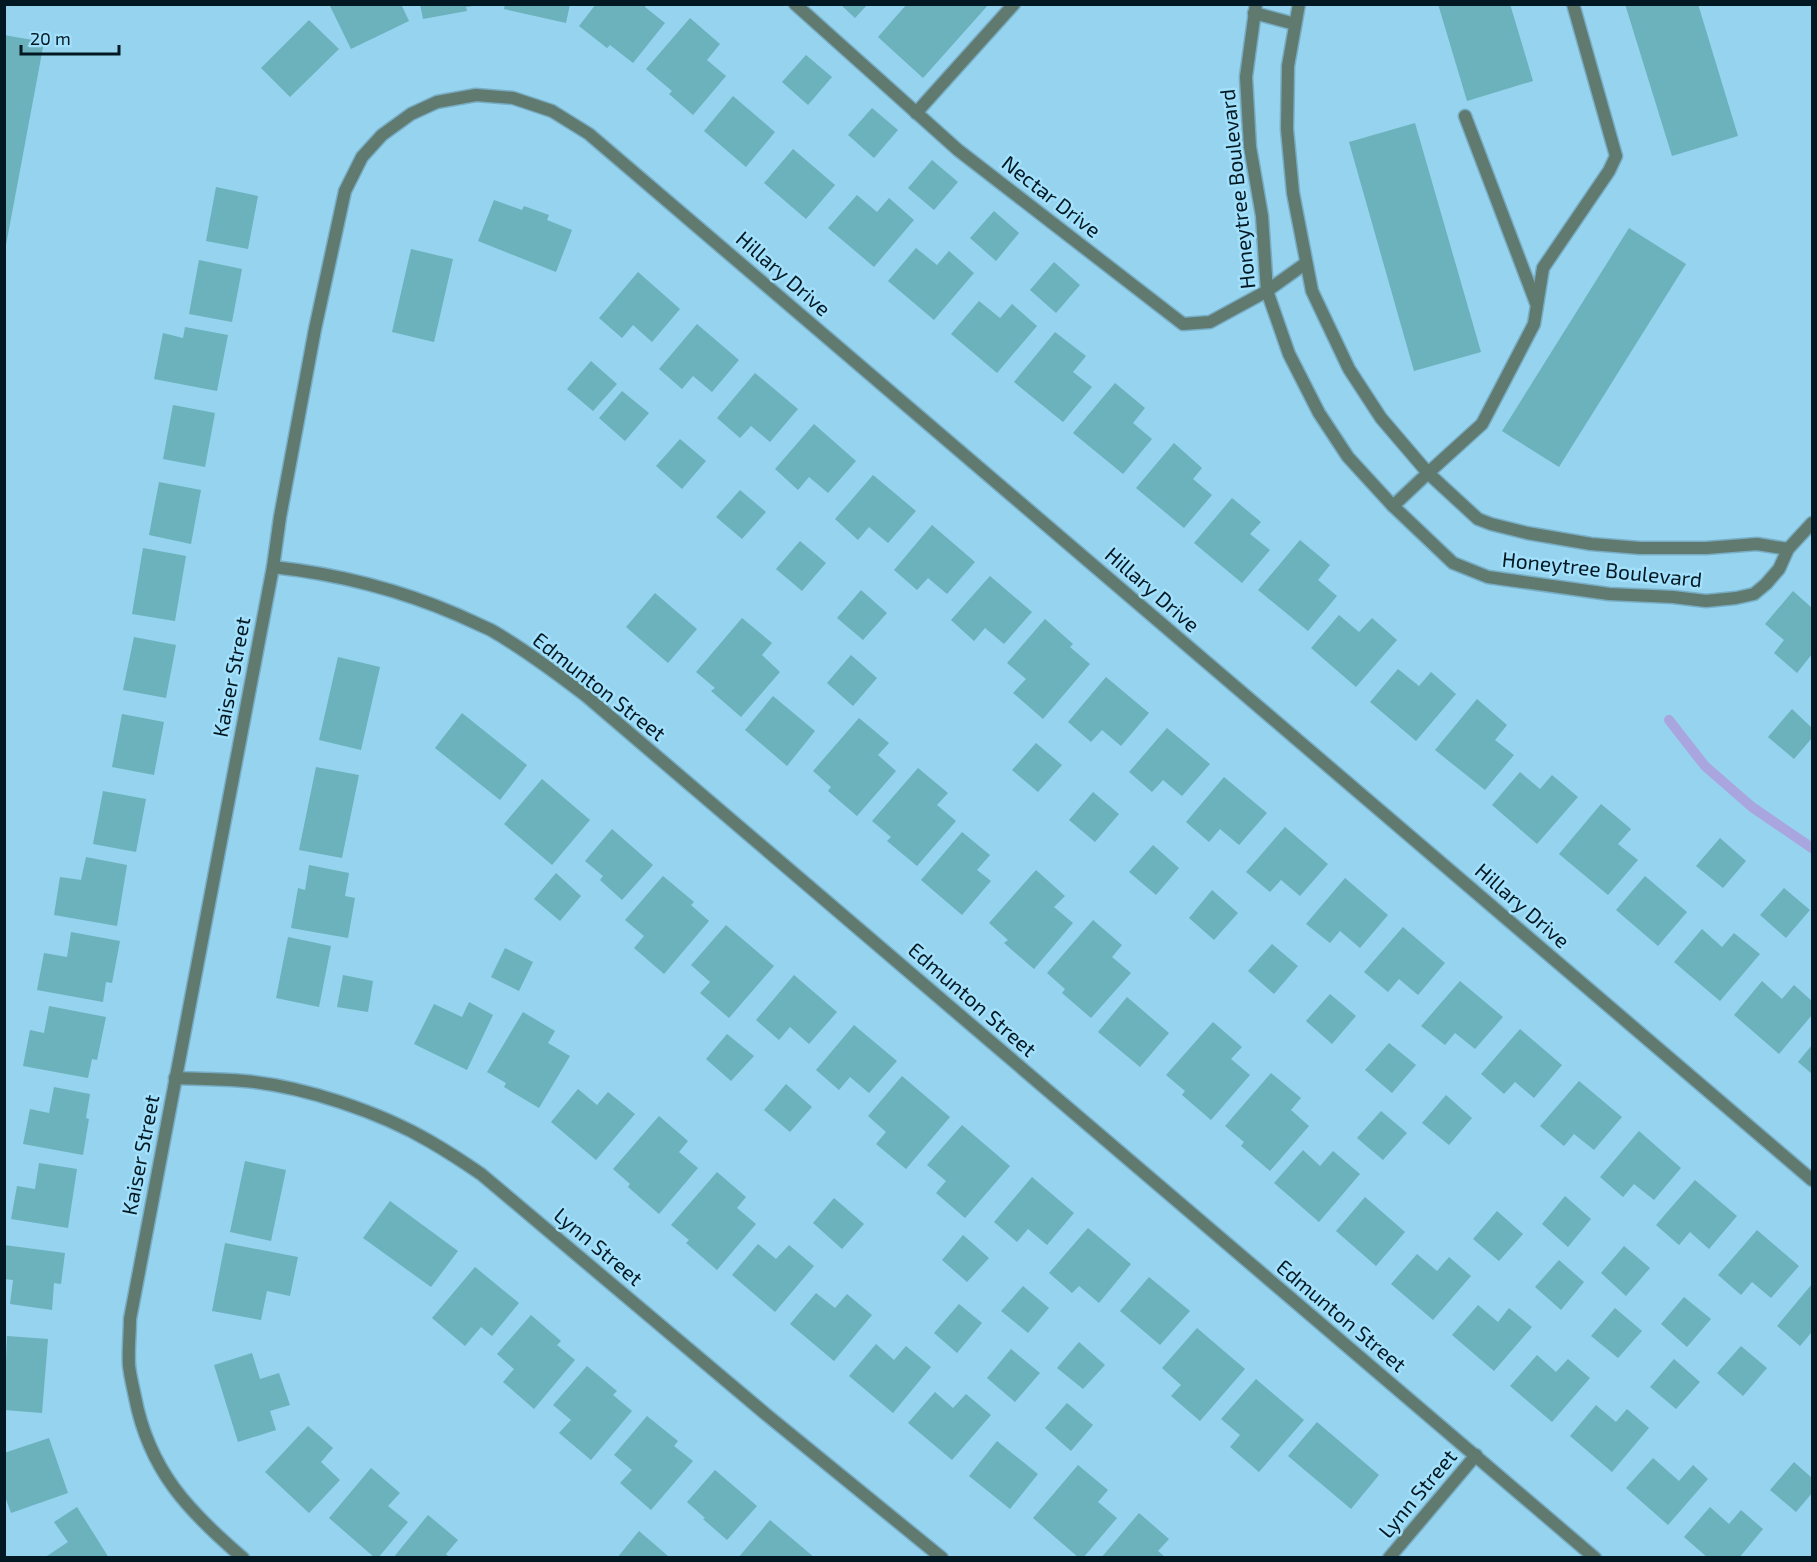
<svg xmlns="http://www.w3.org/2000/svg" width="1817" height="1562" viewBox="0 0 1817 1562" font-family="'Exo 2',sans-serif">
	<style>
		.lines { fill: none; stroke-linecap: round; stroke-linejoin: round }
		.stream { stroke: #a9a5df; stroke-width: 10 }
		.building { fill: #6bb2bc }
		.lane-casing { stroke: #78aec5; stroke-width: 15 }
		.street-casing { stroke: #78aec5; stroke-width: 15 }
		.lane { stroke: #617a70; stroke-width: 12 }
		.street { stroke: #617a70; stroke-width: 12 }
		.labels { text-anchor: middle; stroke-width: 5; stroke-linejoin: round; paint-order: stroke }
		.street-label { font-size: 21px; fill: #021923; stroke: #a3e0fb }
	</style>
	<rect width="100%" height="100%" fill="#96d3ee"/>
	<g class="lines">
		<polyline class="stream" points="1669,720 1705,766 1752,807 1812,848"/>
	</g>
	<g class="building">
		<polygon points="329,4 401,4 409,21 351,49"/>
		<polygon points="420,4 473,4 473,6 466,7 467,11 423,19"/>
		<polygon points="505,4 570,4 566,23 504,9"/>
		<polygon points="596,4 647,4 645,7 665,23 633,63 610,45 607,48 579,26"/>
		<polygon points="840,4 868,4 855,18"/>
		<polygon points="907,4 989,4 923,78 878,37"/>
		<polygon points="1438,4 1510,4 1533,81 1467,101"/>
		<polygon points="1625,4 1698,4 1738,136 1672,156"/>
		<polygon points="690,18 720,44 707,60 726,76 693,115 669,94 672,91 646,69"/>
		<polygon points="309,20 339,49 290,97 261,68"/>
		<polygon points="4,35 44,42 6,245 4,245"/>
		<polygon points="806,55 832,77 808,105 782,82"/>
		<polygon points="733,96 775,132 746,167 704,131"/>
		<polygon points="872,108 898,130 874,158 848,135"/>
		<polygon points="1415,123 1481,352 1414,371 1349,142"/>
		<polygon points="793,149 835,185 806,219 764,183"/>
		<polygon points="932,160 958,182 934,210 908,188"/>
		<polygon points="216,187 258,196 248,249 206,241"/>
		<polygon points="857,195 877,212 889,198 914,220 874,267 828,228"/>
		<polygon points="494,200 522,210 524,206 549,215 547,220 572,230 556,272 478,241"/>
		<polygon points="994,211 1019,233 996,261 970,238"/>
		<polygon points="1629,228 1686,264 1559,467 1502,431"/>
		<polygon points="916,248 937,265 949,251 974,273 934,320 888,281"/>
		<polygon points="411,249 453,259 434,342 392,332"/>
		<polygon points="199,260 242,269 232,322 189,314"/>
		<polygon points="1054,262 1080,285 1056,313 1030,290"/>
		<polygon points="638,272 680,309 652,342 633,325 622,338 599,318"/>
		<polygon points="979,301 1000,318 1012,304 1037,326 997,373 951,334"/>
		<polygon points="697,324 739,360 712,392 693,376 682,389 659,369"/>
		<polygon points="185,327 228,335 217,391 154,379 163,333 183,338"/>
		<polygon points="1055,332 1086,356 1073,372 1092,387 1063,422 1014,382"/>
		<polygon points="591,361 617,384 593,411 567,389"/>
		<polygon points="755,373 798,409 770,442 751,426 740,438 717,418"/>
		<polygon points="1115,383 1145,408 1133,423 1152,439 1123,474 1073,433"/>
		<polygon points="622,391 649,413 625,441 599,418"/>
		<polygon points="173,405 215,413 205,467 163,459"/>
		<polygon points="814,424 856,461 828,493 809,477 798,490 775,469"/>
		<polygon points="680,439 706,461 682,489 656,466"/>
		<polygon points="1174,443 1202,468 1193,479 1212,495 1184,528 1136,488"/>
		<polygon points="873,475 916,511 888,543 869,527 858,540 835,519"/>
		<polygon points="159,482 201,490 191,544 149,535"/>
		<polygon points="740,490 766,512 742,539 716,517"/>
		<polygon points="1232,498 1261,522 1250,534 1270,550 1242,583 1194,543"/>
		<polygon points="932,525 975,562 947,594 928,578 917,590 894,570"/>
		<polygon points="1300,540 1330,565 1318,580 1337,596 1308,631 1258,590"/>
		<polygon points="800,541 826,563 802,591 776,569"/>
		<polygon points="143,548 186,556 175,621 132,614"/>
		<polygon points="990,576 1032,612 1004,644 985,628 974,641 951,620"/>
		<polygon points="861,590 887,613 863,640 837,618"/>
		<polygon points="1793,591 1812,608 1812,654 1797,673 1774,653 1784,640 1765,624"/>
		<polygon points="655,593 697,629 668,663 626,627"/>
		<polygon points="1339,615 1359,632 1372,618 1397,640 1356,687 1311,648"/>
		<polygon points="742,618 772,643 762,655 780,672 741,717 711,691 715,688 696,672"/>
		<polygon points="1045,619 1073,644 1070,647 1090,664 1043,719 1013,693 1026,679 1007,663"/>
		<polygon points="134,637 176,645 166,698 123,690"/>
		<polygon points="851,655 877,678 853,706 827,683"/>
		<polygon points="338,657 380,667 361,750 319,740"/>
		<polygon points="1398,669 1419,686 1431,672 1456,694 1416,741 1370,702"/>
		<polygon points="1106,677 1149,713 1121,746 1102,730 1091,742 1068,722"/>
		<polygon points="773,696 815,731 787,766 745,730"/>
		<polygon points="1477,699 1507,725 1495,740 1514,755 1485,790 1435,750"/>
		<polygon points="1792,709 1812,728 1812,738 1794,759 1768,737"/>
		<polygon points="462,713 527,765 500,800 435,748"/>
		<polygon points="122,714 164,722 154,775 112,767"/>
		<polygon points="859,718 889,743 878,755 896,771 857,816 828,791 831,787 813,771"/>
		<polygon points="1167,728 1210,764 1182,796 1163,780 1152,792 1129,772"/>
		<polygon points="1036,743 1062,765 1038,792 1012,770"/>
		<polygon points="316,767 359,775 342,858 299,850"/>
		<polygon points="918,768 948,793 937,805 956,821 917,866 887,841 891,837 872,821"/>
		<polygon points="1520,772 1540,789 1552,775 1578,797 1537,844 1492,805"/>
		<polygon points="1224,777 1267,813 1239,845 1220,829 1209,842 1186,822"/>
		<polygon points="542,779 590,820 552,865 504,824"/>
		<polygon points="103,791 146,799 136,852 93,844"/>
		<polygon points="1093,792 1119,814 1095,842 1069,820"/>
		<polygon points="1601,804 1631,829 1618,844 1638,860 1608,895 1559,854"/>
		<polygon points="1285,827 1328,864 1300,896 1281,880 1270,892 1246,872"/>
		<polygon points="612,829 653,865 622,900 600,880 603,876 585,861"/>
		<polygon points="962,832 990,855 977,870 991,881 962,915 921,880"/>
		<polygon points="1720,838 1746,861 1723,888 1696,866"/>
		<polygon points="1153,845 1179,868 1156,895 1129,872"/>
		<polygon points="86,857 127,865 117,926 54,915 60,877 81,880"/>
		<polygon points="309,865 349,873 345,896 355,898 348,938 291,928 298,888 305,890"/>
		<polygon points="1036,870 1065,896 1054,907 1073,923 1034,969 1004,943 1008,940 989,923"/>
		<polygon points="556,873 581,896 560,921 534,899"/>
		<polygon points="663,876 694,902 691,905 709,921 664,974 634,948 644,936 625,920"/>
		<polygon points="1645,876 1687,912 1658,946 1616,910"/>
		<polygon points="1345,878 1388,915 1360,948 1340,931 1330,943 1306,924"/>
		<polygon points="1784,888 1810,910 1786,938 1760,915"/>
		<polygon points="1212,890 1238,913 1214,940 1189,918"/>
		<polygon points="1093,920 1122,945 1112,957 1131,973 1091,1018 1062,993 1065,989 1047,973"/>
		<polygon points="726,925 774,966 729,1018 700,993 710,982 691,965"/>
		<polygon points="1403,927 1445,963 1418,995 1399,979 1388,992 1364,972"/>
		<polygon points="1702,929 1722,947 1734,933 1760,954 1720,1001 1674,962"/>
		<polygon points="71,932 120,941 112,983 106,982 103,1002 37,990 44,953 67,957"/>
		<polygon points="288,937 331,946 319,1007 276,998"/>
		<polygon points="1272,944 1298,966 1274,994 1248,971"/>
		<polygon points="505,948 533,962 519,991 491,977"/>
		<polygon points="343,975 373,981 368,1012 337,1007"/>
		<polygon points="794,975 837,1012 809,1044 790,1027 779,1040 756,1020"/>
		<polygon points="1460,981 1503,1017 1475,1049 1455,1033 1445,1045 1421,1026"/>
		<polygon points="1762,981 1782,999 1794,985 1812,1001 1812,1015 1779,1054 1734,1015"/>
		<polygon points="1330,994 1356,1016 1332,1044 1306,1021"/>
		<polygon points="1127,997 1169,1033 1140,1067 1098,1032"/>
		<polygon points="469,1002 493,1015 467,1070 414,1044 434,1004 462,1017"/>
		<polygon points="49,1006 106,1017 97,1060 92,1059 88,1078 23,1066 30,1030 44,1033"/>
		<polygon points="523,1012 555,1031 548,1043 570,1056 539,1108 504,1087 506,1083 487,1072"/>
		<polygon points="1213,1022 1242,1047 1231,1059 1250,1075 1211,1120 1182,1095 1185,1091 1166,1075"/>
		<polygon points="854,1025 897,1061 869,1093 850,1077 839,1090 816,1070"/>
		<polygon points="1520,1029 1562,1065 1534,1098 1515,1082 1504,1094 1481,1074"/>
		<polygon points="727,1034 754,1056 731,1081 706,1059"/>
		<polygon points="1389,1043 1416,1065 1392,1093 1365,1070"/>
		<polygon points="1812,1045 1812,1074 1798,1062"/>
		<polygon points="1271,1073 1301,1098 1291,1110 1309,1126 1270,1171 1241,1146 1244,1142 1225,1126"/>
		<polygon points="902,1076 950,1117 906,1169 876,1144 886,1132 868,1116"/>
		<polygon points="1579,1081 1622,1117 1594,1150 1574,1134 1564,1146 1540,1126"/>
		<polygon points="786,1084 812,1107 790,1132 764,1110"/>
		<polygon points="54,1087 90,1094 86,1118 89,1119 83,1155 23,1144 30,1109 49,1113"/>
		<polygon points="578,1089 597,1105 608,1092 635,1114 596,1160 551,1122"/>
		<polygon points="1446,1095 1472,1118 1449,1145 1422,1123"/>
		<polygon points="1381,1111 1407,1133 1383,1160 1357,1138"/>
		<polygon points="659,1116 688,1141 679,1152 698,1168 659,1214 628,1187 630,1184 613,1169"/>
		<polygon points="962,1125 1010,1166 965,1218 936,1193 946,1181 927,1165"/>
		<polygon points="1639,1131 1681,1168 1654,1200 1634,1184 1623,1197 1600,1177"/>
		<polygon points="1303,1150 1320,1166 1333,1151 1360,1174 1319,1222 1274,1183"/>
		<polygon points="245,1161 286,1170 271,1241 230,1232"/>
		<polygon points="39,1163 77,1169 68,1228 11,1219 17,1186 35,1189"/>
		<polygon points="717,1172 746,1197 737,1208 756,1224 717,1270 686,1243 689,1240 671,1225"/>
		<polygon points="1032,1177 1074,1213 1047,1245 1028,1229 1017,1242 994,1222"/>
		<polygon points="1695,1180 1737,1216 1709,1249 1690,1232 1679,1245 1656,1225"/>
		<polygon points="1565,1196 1591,1219 1568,1247 1542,1224"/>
		<polygon points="1365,1197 1405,1232 1376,1266 1336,1231"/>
		<polygon points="834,1198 864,1224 842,1249 813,1223"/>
		<polygon points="390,1201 458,1251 431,1287 363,1238"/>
		<polygon points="1497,1211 1523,1234 1499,1261 1473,1239"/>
		<polygon points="1088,1228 1131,1264 1099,1303 1079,1286 1072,1293 1049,1273"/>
		<polygon points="1757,1230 1799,1266 1771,1298 1752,1282 1741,1295 1718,1275"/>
		<polygon points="963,1235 989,1258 967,1282 942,1260"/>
		<polygon points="225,1243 298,1257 290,1296 267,1291 261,1320 212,1311"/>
		<polygon points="758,1244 776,1259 789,1245 814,1266 775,1312 732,1275"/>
		<polygon points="4,1245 65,1253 61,1284 54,1283 52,1310 10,1304 13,1280 4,1279"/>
		<polygon points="1624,1246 1650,1268 1626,1296 1601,1273"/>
		<polygon points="1417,1254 1437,1271 1449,1257 1471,1276 1433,1320 1391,1284"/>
		<polygon points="1559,1260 1584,1282 1561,1310 1535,1287"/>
		<polygon points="475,1267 519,1303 492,1336 481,1327 465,1346 432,1318"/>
		<polygon points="1149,1277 1190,1311 1160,1345 1120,1311"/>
		<polygon points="1812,1284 1812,1335 1811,1333 1800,1346 1777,1326"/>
		<polygon points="1023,1286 1049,1308 1028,1333 1001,1311"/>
		<polygon points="816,1293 835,1308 847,1294 872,1315 834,1361 790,1324"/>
		<polygon points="1684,1297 1711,1319 1687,1347 1661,1324"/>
		<polygon points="959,1304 982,1323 957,1353 934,1333"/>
		<polygon points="1478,1305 1498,1322 1509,1308 1532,1327 1494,1371 1452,1335"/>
		<polygon points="1615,1308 1642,1331 1618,1358 1591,1336"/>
		<polygon points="531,1315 561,1341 557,1345 575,1360 534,1409 503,1382 514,1369 497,1354"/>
		<polygon points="1197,1328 1245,1369 1200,1421 1171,1396 1181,1385 1162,1368"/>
		<polygon points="7,1336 48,1339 42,1413 4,1410"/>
		<polygon points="1079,1342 1105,1365 1083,1389 1057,1368"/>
		<polygon points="876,1344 894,1360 906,1346 931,1367 893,1413 849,1376"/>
		<polygon points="1741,1346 1767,1368 1743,1396 1717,1373"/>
		<polygon points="1011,1349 1040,1373 1015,1402 987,1378"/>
		<polygon points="252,1353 260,1379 279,1373 290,1405 270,1411 276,1430 238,1442 214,1365"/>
		<polygon points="1537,1355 1556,1372 1568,1359 1590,1378 1552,1422 1510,1386"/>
		<polygon points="1674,1359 1700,1382 1676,1409 1650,1387"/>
		<polygon points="587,1366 617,1391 613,1395 632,1411 591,1460 559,1433 571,1420 553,1405"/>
		<polygon points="1256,1379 1304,1420 1259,1472 1230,1447 1240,1435 1221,1419"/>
		<polygon points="935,1392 953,1408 966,1394 991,1415 952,1460 908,1423"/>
		<polygon points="1067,1403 1093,1425 1071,1451 1045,1428"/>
		<polygon points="1596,1405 1616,1422 1627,1409 1649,1428 1612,1472 1570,1436"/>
		<polygon points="647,1416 678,1441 674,1446 693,1461 651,1510 620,1483 632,1470 614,1455"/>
		<polygon points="1317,1422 1379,1475 1351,1509 1288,1456"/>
		<polygon points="308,1426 333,1448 321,1462 340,1480 309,1513 265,1472"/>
		<polygon points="49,1438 68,1493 11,1513 4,1494 4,1453"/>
		<polygon points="997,1441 1038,1474 1010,1509 969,1476"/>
		<polygon points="1653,1458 1679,1481 1693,1465 1708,1479 1668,1525 1626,1488"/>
		<polygon points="1794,1462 1812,1478 1812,1493 1796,1512 1770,1490"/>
		<polygon points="1078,1465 1108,1490 1098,1502 1117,1518 1083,1558 1079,1558 1033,1518"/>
		<polygon points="371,1468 400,1493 388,1506 408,1522 378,1558 375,1558 329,1518"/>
		<polygon points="715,1470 757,1506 727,1540 703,1519 705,1518 687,1502"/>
		<polygon points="77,1507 109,1558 44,1558 68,1542 54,1522"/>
		<polygon points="1710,1507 1729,1524 1741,1510 1763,1529 1739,1558 1708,1558 1684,1537"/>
		<polygon points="1139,1513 1169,1539 1158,1551 1166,1558 1101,1558"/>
		<polygon points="428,1515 458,1540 446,1554 450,1558 393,1558"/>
		<polygon points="770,1520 815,1558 738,1558"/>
		<polygon points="639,1531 668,1556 667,1558 617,1558"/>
	</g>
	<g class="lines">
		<defs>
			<g id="lane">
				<polyline points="916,113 1014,4"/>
				<polyline points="1465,116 1536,303"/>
				<polyline points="1428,473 1482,424 1534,324 1543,268 1609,171 1616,156 1573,4"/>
			</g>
			<g id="street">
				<polyline points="795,4 958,150 1183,324 1210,322 1267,291 1306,263"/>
				<polyline points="1256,4 1246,77 1250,147 1262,216 1267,291 1289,354 1319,413 1348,457 1393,506 1453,563 1488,577 1609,594 1673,597 1706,601 1736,598 1754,594 1766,584 1779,569 1788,549 1812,523"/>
				<polyline points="1299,4 1288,66 1287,129 1293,193 1312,291 1349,369 1381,418 1428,473 1478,519 1491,524 1527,533 1591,544 1640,548 1706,548 1757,544 1788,549"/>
				<polyline points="1254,13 1295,24"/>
				<polyline points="1393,506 1428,473"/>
				<path d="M273,567C338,574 398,589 458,615C469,620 480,625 491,630C524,649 555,672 585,695L1595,1558"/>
				<path d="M175,1078C198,1079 221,1079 244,1081C303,1086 380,1112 431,1142C448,1152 465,1163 481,1174L768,1416L942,1558"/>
				<path d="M243,1558C188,1511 149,1470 135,1397C133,1387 130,1376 129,1365C128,1350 130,1334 130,1319L273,567L280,517L315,329L345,191L362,157L382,135L411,114L437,102L476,95L513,98L552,111L589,134L1812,1180"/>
				<polyline points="1389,1558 1476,1455"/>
			</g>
		</defs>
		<use href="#lane" class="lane-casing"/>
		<use href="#street" class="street-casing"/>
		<use href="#lane" class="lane"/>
		<use href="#street" class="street"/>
	</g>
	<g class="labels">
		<g class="street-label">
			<text transform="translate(1238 189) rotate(-96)" y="7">Honeytree Boulevard</text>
			<text transform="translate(1051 197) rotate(38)" y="7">Nectar Drive</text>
			<text transform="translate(783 274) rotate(41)" y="7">Hillary Drive</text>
			<text transform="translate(1602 570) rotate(6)" y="7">Honeytree Boulevard</text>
			<text transform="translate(1152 590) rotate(41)" y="7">Hillary Drive</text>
			<text transform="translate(232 677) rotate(-79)" y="7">Kaiser Street</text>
			<text transform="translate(599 687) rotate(38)" y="7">Edmunton Street</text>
			<text transform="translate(1522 906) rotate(41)" y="7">Hillary Drive</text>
			<text transform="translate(972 1000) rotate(41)" y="7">Edmunton Street</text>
			<text transform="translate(141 1155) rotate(-79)" y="7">Kaiser Street</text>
			<text transform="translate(598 1247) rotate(40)" y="7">Lynn Street</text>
			<text transform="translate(1341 1316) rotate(40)" y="7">Edmunton Street</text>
			<text transform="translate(1418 1494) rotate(-50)" y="7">Lynn Street</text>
		</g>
	</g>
	<rect width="1817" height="1562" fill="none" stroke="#021923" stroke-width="12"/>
	<path d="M21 45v9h98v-9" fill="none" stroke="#021923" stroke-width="3"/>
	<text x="30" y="45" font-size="18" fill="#021923" stroke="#a3e0fb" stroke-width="4.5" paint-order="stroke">20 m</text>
</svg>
